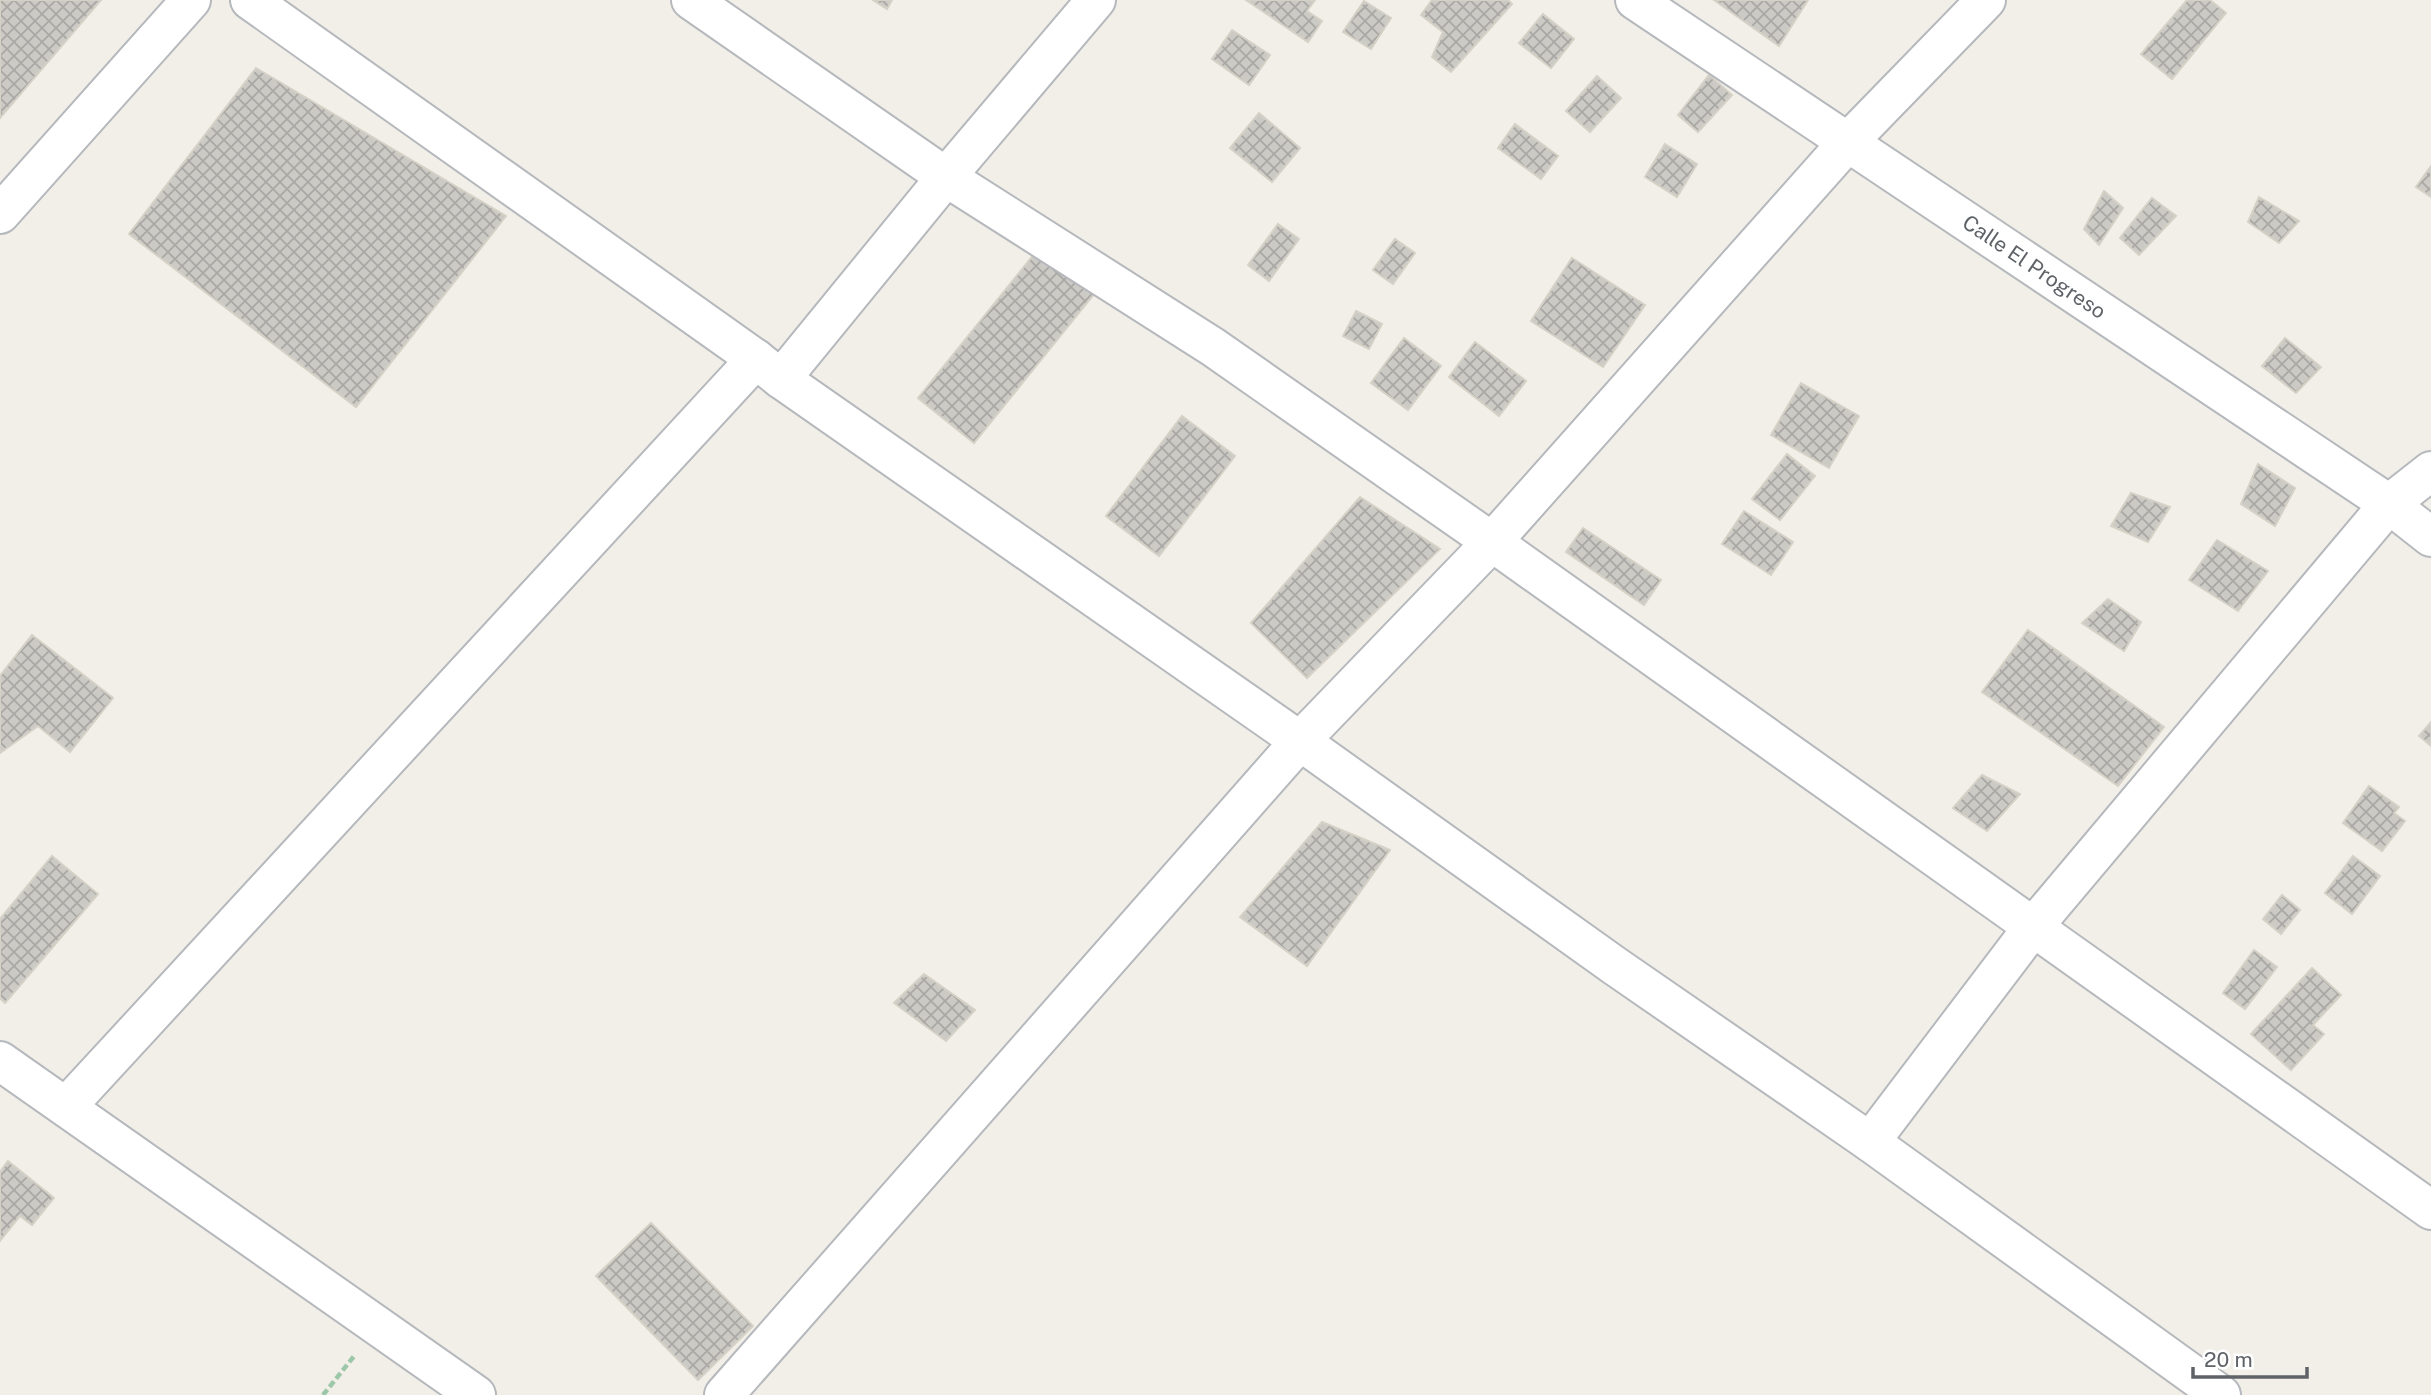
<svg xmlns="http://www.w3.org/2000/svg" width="2431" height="1395" viewBox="0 0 2431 1395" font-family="'Public Sans',sans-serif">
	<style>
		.building { fill: url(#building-cross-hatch); stroke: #d6d1c6; stroke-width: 2 }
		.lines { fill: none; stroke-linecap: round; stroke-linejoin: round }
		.street-casing { stroke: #b5b8bc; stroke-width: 42 }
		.path { stroke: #9cc7a9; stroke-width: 4.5; stroke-dasharray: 7 3.5; stroke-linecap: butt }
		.street { stroke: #fff; stroke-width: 38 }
		.labels { text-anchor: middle; stroke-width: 6; stroke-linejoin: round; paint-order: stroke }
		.street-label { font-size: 21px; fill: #5f6368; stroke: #fff }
	</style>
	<defs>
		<pattern id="building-cross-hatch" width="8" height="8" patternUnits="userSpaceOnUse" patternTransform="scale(1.75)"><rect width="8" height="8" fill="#cccac5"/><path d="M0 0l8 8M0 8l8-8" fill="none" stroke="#a9a8a4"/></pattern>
	</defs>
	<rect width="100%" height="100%" fill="#f1efe8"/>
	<g class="building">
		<polygon points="0,0 101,0 0,118"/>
		<polygon points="873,0 892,0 887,9"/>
		<polygon points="1246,0 1315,0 1307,11 1322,21 1308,42"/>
		<polygon points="1432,0 1508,0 1512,4 1451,72 1432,57 1443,32 1421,15"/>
		<polygon points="1714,0 1808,0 1779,46"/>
		<polygon points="2187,0 2210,0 2226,13 2172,79 2141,54"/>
		<polygon points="1364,1 1391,18 1371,49 1343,32"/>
		<polygon points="1543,14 1574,39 1551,68 1519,43"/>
		<polygon points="1232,30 1270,55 1249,85 1212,59"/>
		<polygon points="256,68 506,216 356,407 129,234"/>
		<polygon points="1709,75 1732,95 1698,132 1678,115"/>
		<polygon points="1597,76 1621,98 1590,132 1566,111"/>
		<polygon points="1259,113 1300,148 1272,182 1230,148"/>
		<polygon points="1515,124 1558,156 1541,179 1498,148"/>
		<polygon points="1665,144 1697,164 1677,197 1645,177"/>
		<polygon points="2431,166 2431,197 2416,187"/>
		<polygon points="2104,191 2123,208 2099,245 2084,229"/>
		<polygon points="2259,197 2299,221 2279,243 2248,222"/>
		<polygon points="2152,198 2176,216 2139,255 2120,238"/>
		<polygon points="1278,224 1299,239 1269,281 1248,265"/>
		<polygon points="1395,239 1415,253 1393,284 1373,270"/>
		<polygon points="1039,248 1095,293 974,443 918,398"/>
		<polygon points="1572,258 1645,305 1603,367 1531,321"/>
		<polygon points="1356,311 1382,324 1369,349 1343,336"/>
		<polygon points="1404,338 1441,366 1408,410 1371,383"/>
		<polygon points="2285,338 2321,367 2296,393 2262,366"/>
		<polygon points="1475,342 1526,381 1499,416 1449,377"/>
		<polygon points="1801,383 1859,416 1829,468 1771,435"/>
		<polygon points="1182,416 1235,456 1159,556 1106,516"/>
		<polygon points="1787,454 1815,476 1780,520 1752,499"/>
		<polygon points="2258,464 2295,488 2275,526 2241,504"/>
		<polygon points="2131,493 2170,507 2148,542 2111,526"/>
		<polygon points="1360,497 1440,549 1307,678 1251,623"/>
		<polygon points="1744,511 1793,542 1771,575 1722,544"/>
		<polygon points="1583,528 1661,580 1644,605 1566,552"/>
		<polygon points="2217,540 2268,571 2238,611 2189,580"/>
		<polygon points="2108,599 2141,622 2124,651 2082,623"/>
		<polygon points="2028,630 2164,727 2118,786 1982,692"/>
		<polygon points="32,635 113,698 70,752 38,726 0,753 0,676"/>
		<polygon points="2431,722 2431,746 2419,736"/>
		<polygon points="1982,775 2020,794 1987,831 1953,808"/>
		<polygon points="2369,786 2399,807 2394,813 2405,821 2382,851 2343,823"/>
		<polygon points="1322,822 1390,850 1307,966 1240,917"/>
		<polygon points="52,856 98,894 5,1003 0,998 0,919"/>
		<polygon points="2353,856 2380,876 2352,914 2325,893"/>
		<polygon points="2282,895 2300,910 2281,934 2263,919"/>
		<polygon points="2254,950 2277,967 2245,1009 2223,993"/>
		<polygon points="2312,968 2341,995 2313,1025 2324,1034 2291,1070 2251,1034"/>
		<polygon points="924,974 975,1010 946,1041 894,1003"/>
		<polygon points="8,1161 54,1198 32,1225 20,1216 0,1241 0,1172"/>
		<polygon points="651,1223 753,1326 698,1380 596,1276"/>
	</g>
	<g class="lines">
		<defs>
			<g id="street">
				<polyline points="250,0 756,359 781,379 1300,741 1615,966 1870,1142 2221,1395"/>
				<polyline points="691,0 946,177 1213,347 1492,542 2431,1210"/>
				<polyline points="1635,0 2389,504 2431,537"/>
				<polyline points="0,214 191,0"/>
				<polyline points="781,379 946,177 1096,0"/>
				<polyline points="0,1061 476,1395"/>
				<polyline points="66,1107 756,359"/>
				<polyline points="1870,1142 2033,927 2389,504 2431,471"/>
				<polyline points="724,1395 1300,741 1492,542 1847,143 1986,0"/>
			</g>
		</defs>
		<use href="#street" class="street-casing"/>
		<polyline class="path" points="323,1395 355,1355"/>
		<use href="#street" class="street"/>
	</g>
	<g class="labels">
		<g class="street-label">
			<text transform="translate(2034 267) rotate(34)" y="7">Calle El Progreso</text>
		</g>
	</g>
	<path d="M2193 1367v10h114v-10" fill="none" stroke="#5f6368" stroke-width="3.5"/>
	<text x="2204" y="1367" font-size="21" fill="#5f6368" stroke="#ffffff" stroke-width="5" paint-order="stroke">20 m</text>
</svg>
